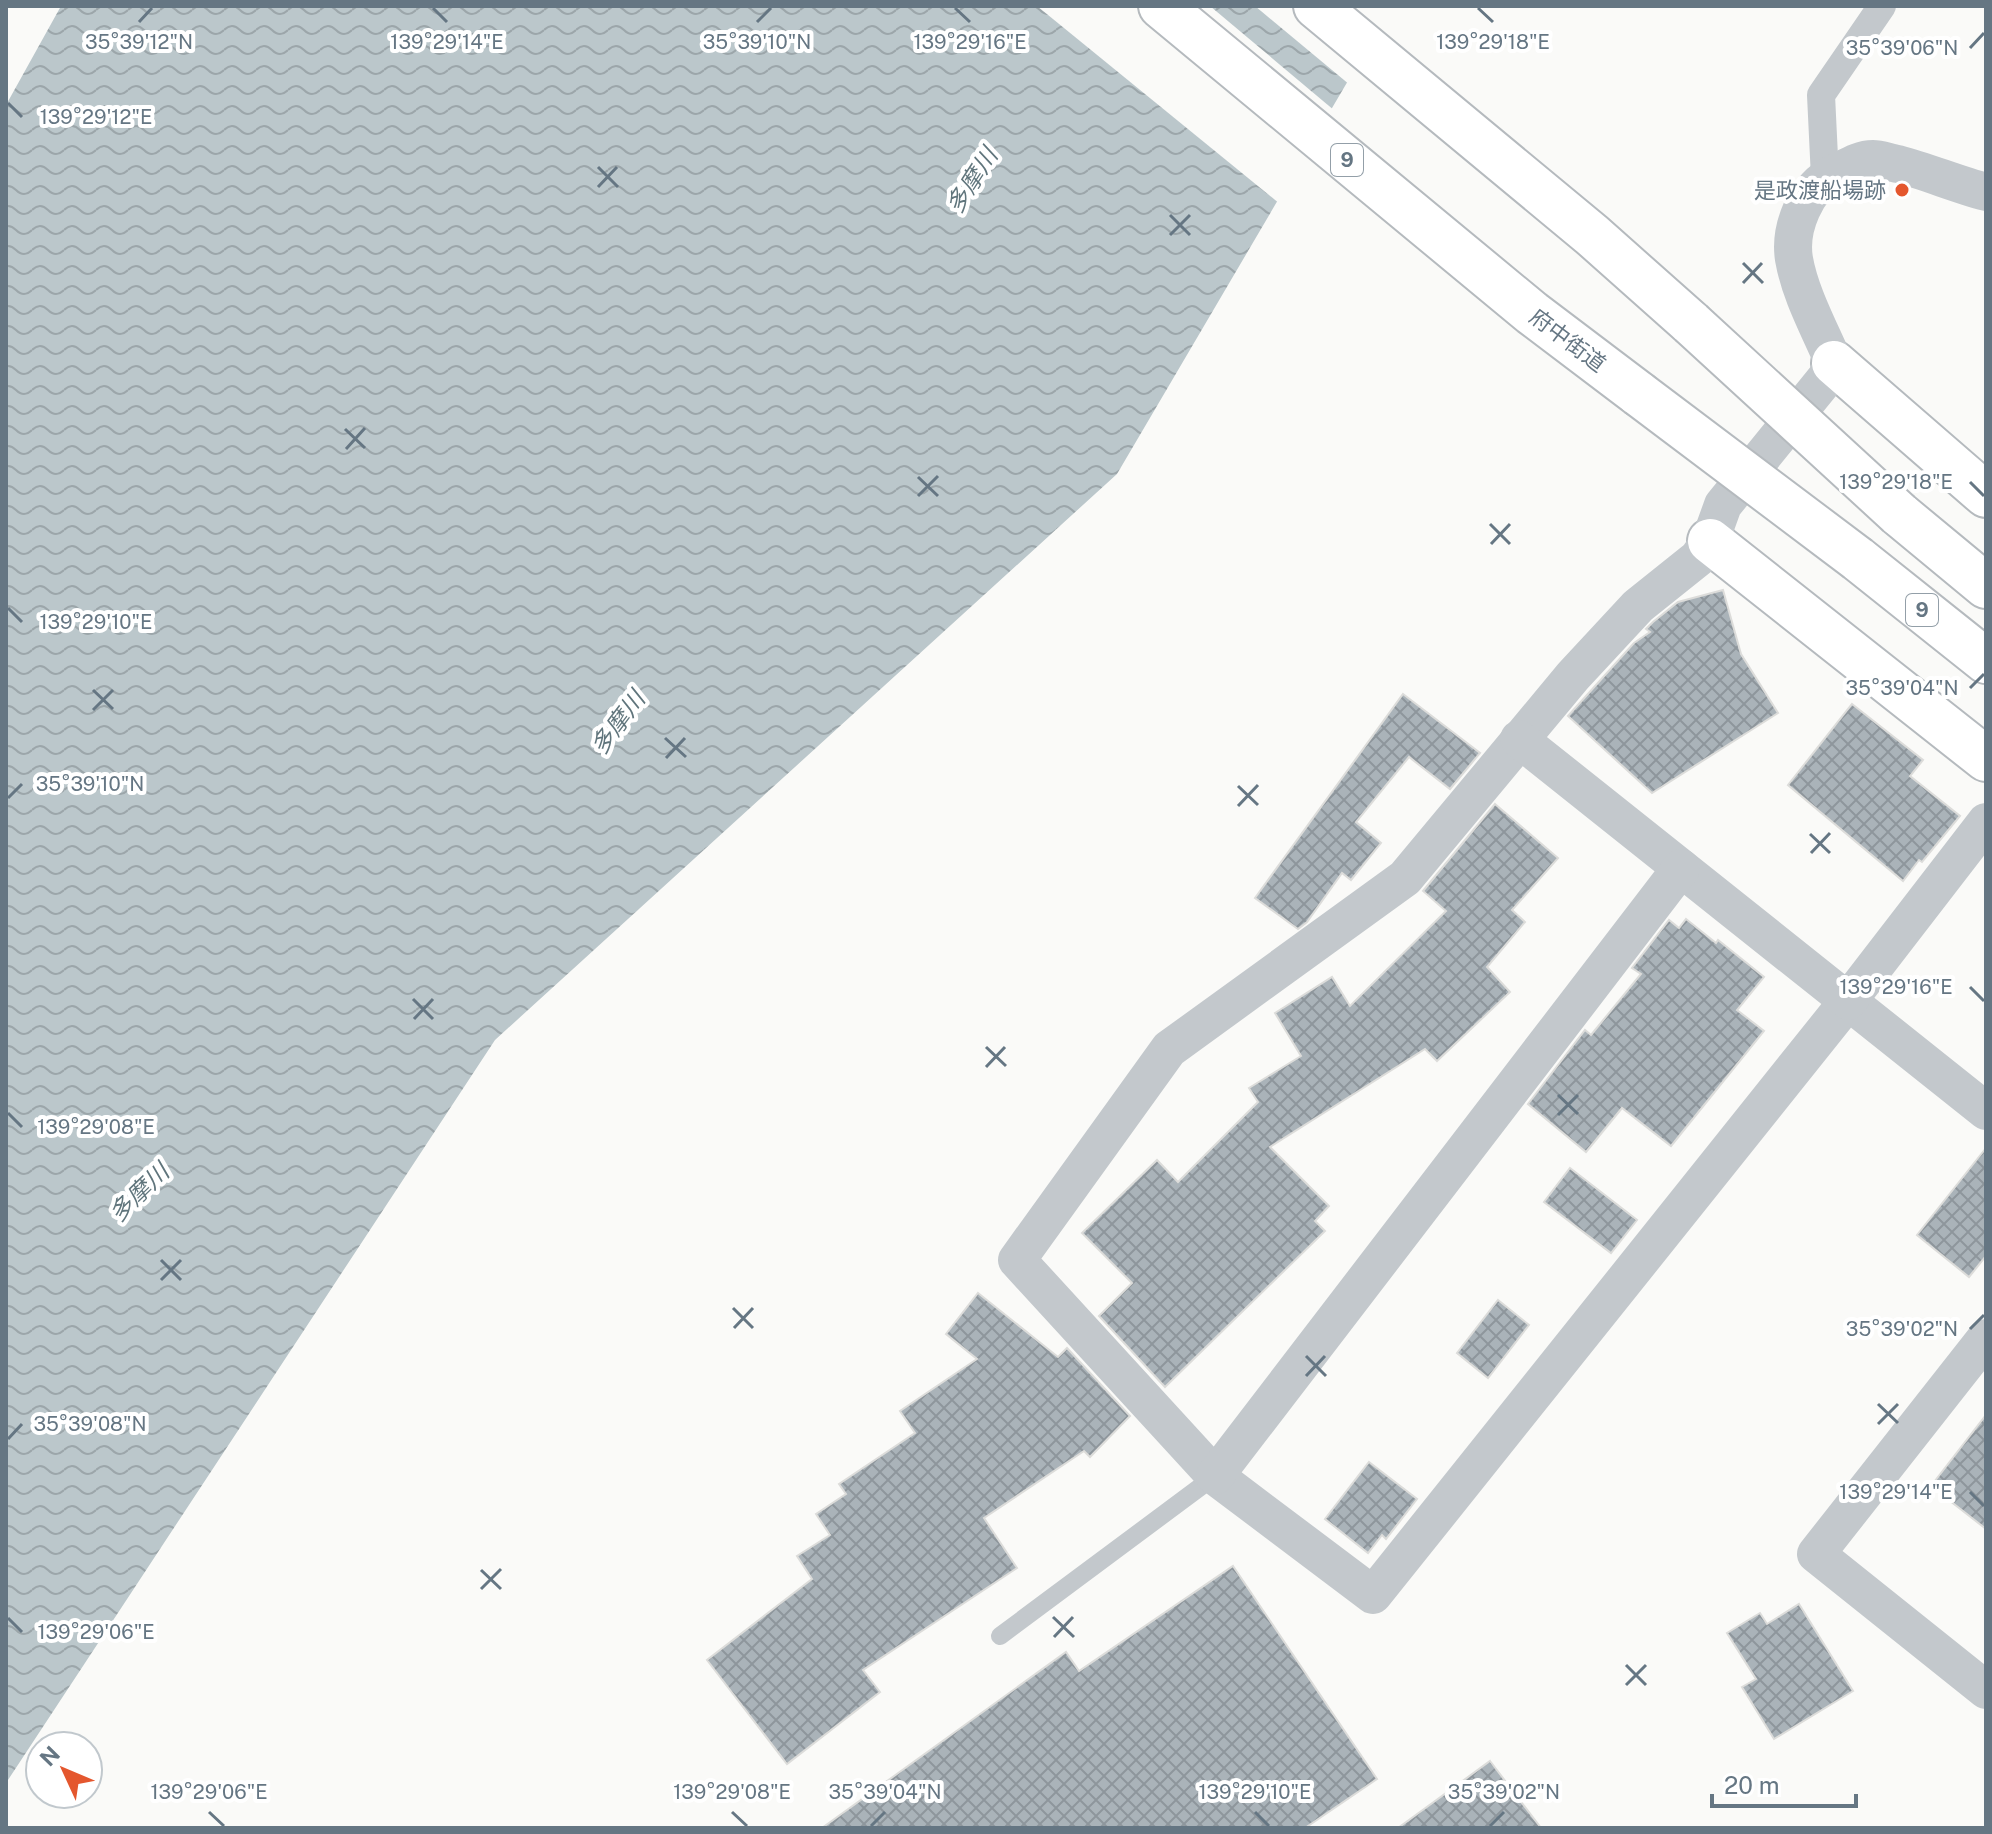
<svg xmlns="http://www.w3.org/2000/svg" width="1992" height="1834" viewBox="0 0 1992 1834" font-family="'Public Sans','Noto Sans JP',sans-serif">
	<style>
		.water { fill: url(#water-waves) }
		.pier { fill: #fafaf8 }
		.building { fill: url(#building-cross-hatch); stroke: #dcdcda; stroke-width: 2 }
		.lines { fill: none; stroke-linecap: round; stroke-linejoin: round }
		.primary-casing { stroke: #b5babe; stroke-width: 48 }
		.service { stroke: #c3c8cc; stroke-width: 18 }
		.pedestrian { stroke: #c3c8cc; stroke-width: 28 }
		.minor { stroke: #c3c8cc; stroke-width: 38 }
		.primary { stroke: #fff; stroke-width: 44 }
		.primary-bridge-casing { stroke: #b5babe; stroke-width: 48; stroke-linecap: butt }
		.primary-bridge { stroke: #fff; stroke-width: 44 }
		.ticks { fill: none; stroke: #657683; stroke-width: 3 }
		.poi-dot { fill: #e4572e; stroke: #fff; stroke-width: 3 }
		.labels { text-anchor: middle; stroke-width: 8; stroke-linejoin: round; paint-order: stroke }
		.shield { fill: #fff; stroke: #939fa8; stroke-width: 2 }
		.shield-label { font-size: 20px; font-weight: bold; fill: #657683 }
		.poi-label { font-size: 22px; fill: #657683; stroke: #fff; text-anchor: end }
		.street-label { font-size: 22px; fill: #657683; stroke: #fff }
		.water-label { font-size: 24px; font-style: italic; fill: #60757c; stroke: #fff }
		.ticks-label { font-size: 20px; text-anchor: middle; fill: #657683; stroke: #fff; stroke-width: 8; stroke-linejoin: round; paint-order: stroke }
	</style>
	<defs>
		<pattern id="water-waves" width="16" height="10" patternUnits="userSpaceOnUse" patternTransform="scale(2)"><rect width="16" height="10" fill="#bbc7cb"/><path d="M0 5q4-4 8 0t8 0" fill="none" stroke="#9ca6aa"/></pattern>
		<pattern id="building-cross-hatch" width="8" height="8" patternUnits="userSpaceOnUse" patternTransform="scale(2)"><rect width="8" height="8" fill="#aab3b9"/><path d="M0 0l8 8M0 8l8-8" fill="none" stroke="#8e969c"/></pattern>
	</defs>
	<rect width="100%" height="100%" fill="#fafaf8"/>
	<polygon class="water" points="61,6 1392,6 1117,474 495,1040 6,1783 6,105"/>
	<g class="pier">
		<polygon points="1037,6 1210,6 1335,111 1280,204"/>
		<polygon points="1255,6 1396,6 1350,85"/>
	</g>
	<g class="building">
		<polygon points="1723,590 1741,654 1778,713 1652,793 1568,716 1634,643 1650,632 1646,629 1653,622 1678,602"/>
		<polygon points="1403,694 1480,753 1450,789 1409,757 1356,822 1381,843 1351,880 1342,873 1307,922 1298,929 1255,898"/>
		<polygon points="1852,704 1923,760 1910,776 1960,816 1922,862 1919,860 1903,881 1788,785"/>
		<polygon points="1495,804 1558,858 1512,910 1525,922 1487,967 1510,992 1437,1061 1425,1049 1270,1147 1329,1206 1315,1221 1325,1231 1165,1387 1099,1316 1132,1283 1082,1233 1157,1160 1178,1182 1258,1102 1249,1088 1301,1056 1275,1013 1332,977 1350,1006 1446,911 1423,891"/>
		<polygon points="1686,919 1716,943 1718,940 1764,977 1737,1010 1764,1031 1671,1146 1622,1108 1586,1152 1528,1104 1585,1030 1591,1035 1641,974 1632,968 1669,920 1679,928"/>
		<polygon points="1986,1148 1986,1256 1969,1277 1917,1235"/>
		<polygon points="1570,1168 1637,1220 1611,1253 1544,1202"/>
		<polygon points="978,1293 1058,1357 1067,1348 1130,1416 1090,1457 1084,1451 984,1518 1017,1568 863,1670 880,1692 787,1764 707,1660 812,1579 797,1556 830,1535 816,1514 846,1494 839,1484 915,1433 900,1411 977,1359 946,1334"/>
		<polygon points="1498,1300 1529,1325 1488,1378 1457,1353"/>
		<polygon points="1986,1415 1986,1529 1931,1486"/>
		<polygon points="1369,1462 1417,1499 1386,1539 1382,1535 1368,1553 1325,1519"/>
		<polygon points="1233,1566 1377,1779 1305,1828 822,1828 1066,1652 1079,1671"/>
		<polygon points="1799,1604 1853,1691 1774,1739 1742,1687 1756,1679 1727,1633 1760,1613 1767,1624"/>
		<polygon points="1490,1761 1541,1828 1398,1828"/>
	</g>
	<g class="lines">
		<defs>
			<g id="primary">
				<polyline points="1161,6 1532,313 1639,394"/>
				<polyline points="1316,6 1592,235 1691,323"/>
				<polyline points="1834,363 1986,495"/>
				<polyline points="1899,514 1986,586"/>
				<polyline points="1710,541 1986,759"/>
				<polyline points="1858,559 1986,661"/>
			</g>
		</defs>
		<use href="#primary" class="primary-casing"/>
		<polyline class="service" points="1000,1636 1215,1476"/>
		<polyline class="pedestrian" points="1825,178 1821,95 1882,6"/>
		<g class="minor">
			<path d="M1986,192C1956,184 1928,172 1898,164C1890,163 1881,159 1873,159C1859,159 1846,168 1833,174C1806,187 1789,228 1794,259C1800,294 1820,330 1834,363L1826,378L1723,505L1710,541L1698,558L1638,606L1573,676L1405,878L1169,1049L1017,1260L1215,1476L1373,1595L1848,1001L1986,1111"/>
			<polyline points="1519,739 1848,1001 1986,822"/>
			<polyline points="1986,1338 1816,1554 1986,1690"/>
			<polyline points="1215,1476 1681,868"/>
		</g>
		<use href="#primary" class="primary"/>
		<defs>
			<g id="primary-bridge">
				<polyline points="1691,323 1899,514"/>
				<polyline points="1639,394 1858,559"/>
			</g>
		</defs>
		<use href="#primary-bridge" class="primary-bridge-casing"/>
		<use href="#primary-bridge" class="primary-bridge"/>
	</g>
	<path class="ticks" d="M433,8L447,22M955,8L970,22M1478,8L1493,22M139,22L152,8M757,22L771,8M1970,48L1984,33M8,103L22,117M598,167L618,187M598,187L617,167M1170,215L1190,235M1170,235L1190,215M1743,263L1763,283M1743,283L1762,263M345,429L365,448M346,449L365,428M918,477L938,496M1970,482L1984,496M918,496L938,476M1490,524L1510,544M1491,544L1510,524M8,608L22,622M1970,688L1984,674M93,690L113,709M93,710L113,690M665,738L686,757M666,758L685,738M1238,786L1258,805M8,798L22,784M1238,806L1258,785M1810,834L1830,853M1811,853L1830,833M1970,987L1984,1001M413,999L433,1019M414,1019L433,999M986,1047L1006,1066M986,1067L1005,1047M1558,1095L1578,1114M8,1113L22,1127M1558,1115L1578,1095M161,1260L181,1280M161,1280L181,1260M733,1308L753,1328M734,1328L753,1308M1970,1329L1984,1315M1306,1356L1326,1376M1306,1376L1325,1356M1878,1404L1898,1423M1878,1424L1898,1404M8,1439L22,1424M1970,1492L1984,1506M481,1570L501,1589M481,1589L501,1569M1053,1617L1074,1637M8,1618L22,1632M1054,1637L1073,1617M1626,1665L1646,1685M1626,1685L1646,1665M209,1812L224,1826M732,1812L747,1826M1255,1812L1269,1826M871,1826L885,1812M1490,1826L1504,1812"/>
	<circle class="poi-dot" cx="1902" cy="190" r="8"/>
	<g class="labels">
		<g class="shield">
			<rect x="1331" y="144" width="32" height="32" rx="6"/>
			<rect x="1906" y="594" width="32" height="32" rx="6"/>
		</g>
		<g class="shield-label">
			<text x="1347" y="167">9</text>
			<text x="1922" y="617">9</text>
		</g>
		<g class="poi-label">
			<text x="1886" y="198">是政渡船場跡</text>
		</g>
		<g class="street-label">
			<text transform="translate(1568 340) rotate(37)" y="8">府中街道</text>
		</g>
		<g class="water-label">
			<text transform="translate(972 181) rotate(-57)" y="8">多摩川</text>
			<text transform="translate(618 723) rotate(-53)" y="8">多摩川</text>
			<text transform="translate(139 1193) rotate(-44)" y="8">多摩川</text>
		</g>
	</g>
	<g class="ticks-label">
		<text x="447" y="49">139°29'14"E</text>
		<text x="970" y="49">139°29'16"E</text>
		<text x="1493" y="49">139°29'18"E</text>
		<text x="139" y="49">35°39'12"N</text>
		<text x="757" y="49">35°39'10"N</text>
		<text x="1902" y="55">35°39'06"N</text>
		<text x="96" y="124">139°29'12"E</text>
		<text x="1896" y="489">139°29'18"E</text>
		<text x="96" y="629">139°29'10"E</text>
		<text x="1902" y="695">35°39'04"N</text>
		<text x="90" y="791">35°39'10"N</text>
		<text x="1896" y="994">139°29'16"E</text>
		<text x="96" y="1134">139°29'08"E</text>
		<text x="1902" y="1336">35°39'02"N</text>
		<text x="90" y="1431">35°39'08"N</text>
		<text x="1896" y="1499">139°29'14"E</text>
		<text x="96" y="1639">139°29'06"E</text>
		<text x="885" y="1799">35°39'04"N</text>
		<text x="1504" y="1799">35°39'02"N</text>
		<text x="209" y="1799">139°29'06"E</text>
		<text x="732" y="1799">139°29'08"E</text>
		<text x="1255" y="1799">139°29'10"E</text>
	</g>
	<rect width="1992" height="1834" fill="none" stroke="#657683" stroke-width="16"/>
	<g transform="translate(64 1770) rotate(314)"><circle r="38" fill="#ffffff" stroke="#c1c8cd" stroke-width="2"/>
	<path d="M0-6L14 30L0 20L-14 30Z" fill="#e4572e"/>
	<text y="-12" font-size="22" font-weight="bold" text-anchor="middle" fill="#657683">N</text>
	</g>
	<path d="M1712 1794v12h144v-12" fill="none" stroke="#657683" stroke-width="4"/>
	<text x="1724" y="1794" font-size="24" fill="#657683" stroke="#ffffff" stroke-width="6" paint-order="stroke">20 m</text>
</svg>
